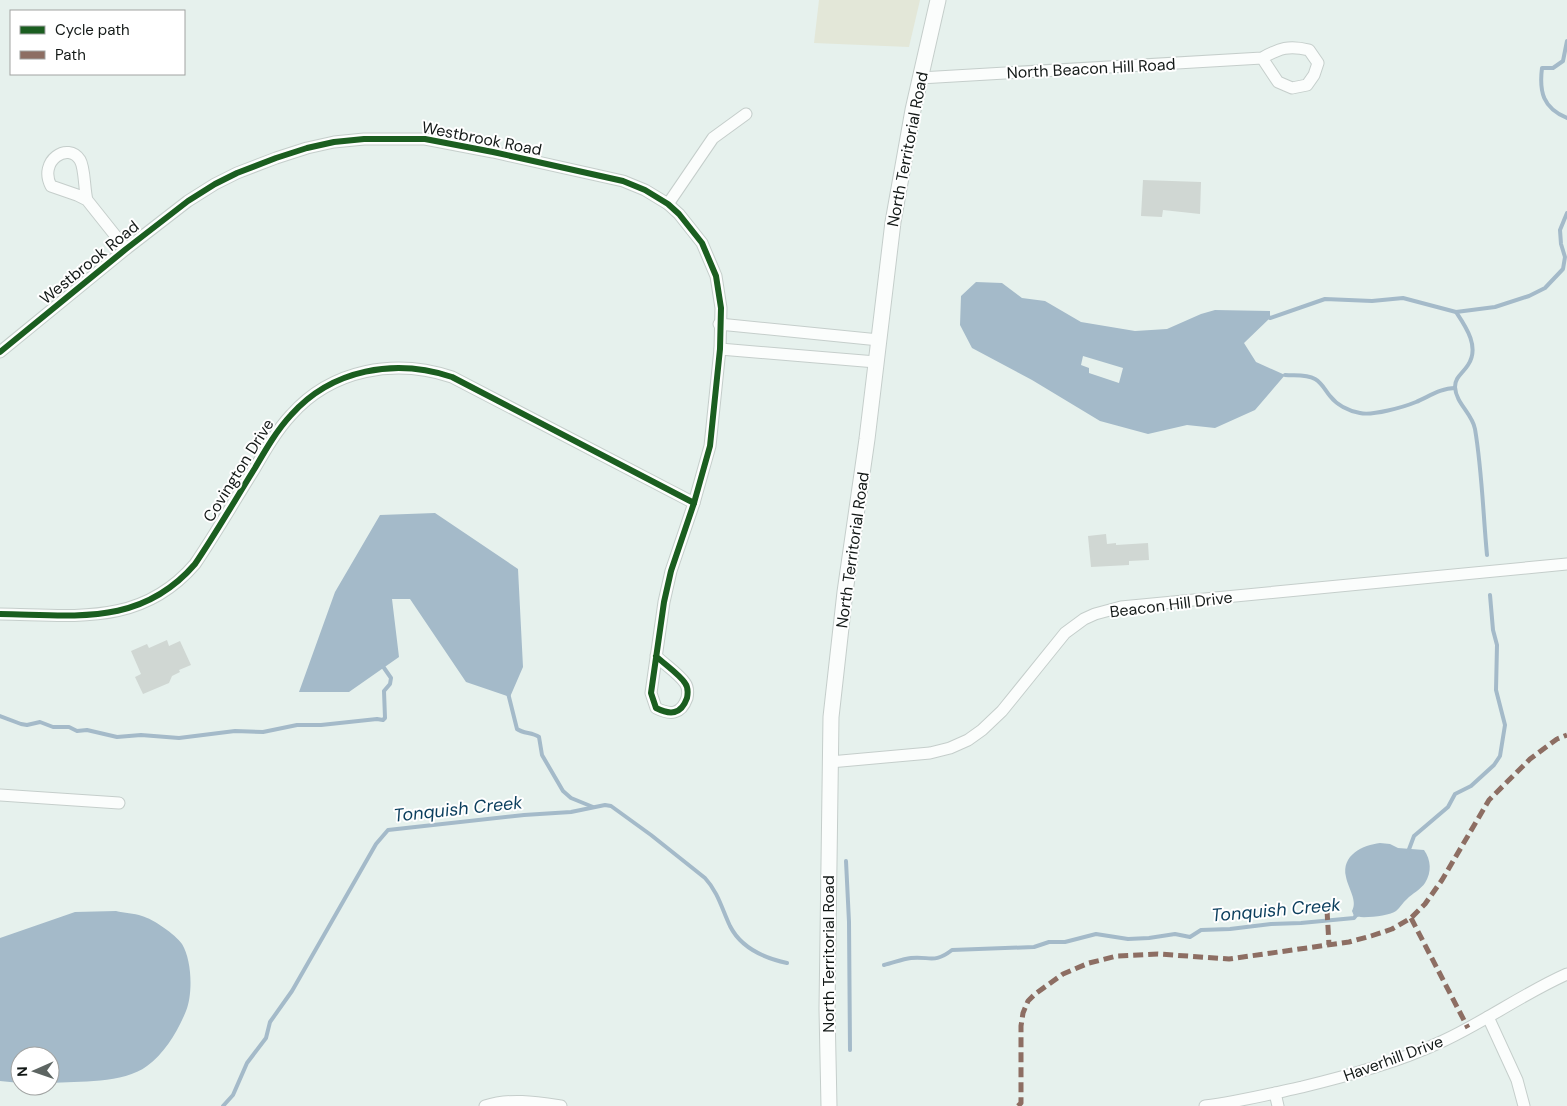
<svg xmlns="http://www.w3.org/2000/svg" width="1567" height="1106" viewBox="0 0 1567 1106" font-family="'DM Sans',sans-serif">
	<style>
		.green { fill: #e3e7d8 }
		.water { fill: #a4bac9; fill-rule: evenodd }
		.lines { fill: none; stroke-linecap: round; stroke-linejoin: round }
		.stream { stroke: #a4bac9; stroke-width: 4 }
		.building { fill: #d0d7d3 }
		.minor-casing { stroke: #c5cecb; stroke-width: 13 }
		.secondary-casing { stroke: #c5cecb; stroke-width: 17 }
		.minor { stroke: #fbfdfc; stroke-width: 11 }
		.secondary { stroke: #fbfdfc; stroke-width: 15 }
		.quiet { stroke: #8d6e63; stroke-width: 5; stroke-dasharray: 10 5; stroke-linecap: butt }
		.cycleway-casing { stroke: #fff; stroke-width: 9 }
		.cycleway { stroke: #1b5e20; stroke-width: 6 }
		.labels { text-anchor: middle; stroke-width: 4; stroke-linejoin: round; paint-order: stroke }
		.street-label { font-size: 16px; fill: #131917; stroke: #fff }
		.water-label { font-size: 18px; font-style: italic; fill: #0b3e5d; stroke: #fff }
	</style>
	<rect width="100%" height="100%" fill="#e6f1ed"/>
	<polygon class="green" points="819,0 920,0 909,47 814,43"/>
	<g class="water">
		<path d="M976,282L1002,283L1022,298L1045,301L1081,322L1135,331L1167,329L1201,314L1215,310L1270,311V318L1244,343L1256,362L1285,375L1255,410L1215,428L1187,425L1148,434L1100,421L1032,380L972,348L960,325L961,296ZM1083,356L1123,368L1119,383L1089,373V368L1081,365Z"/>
		<polygon points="435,513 518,569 523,667 510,697 466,682 410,599 392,599 399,657 349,692 299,692 335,592 380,515"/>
		<path d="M1380,843L1390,844L1398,848L1424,850C1431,860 1432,872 1425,883C1421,889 1412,894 1407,899C1403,902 1400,908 1396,911C1390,916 1361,919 1354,916L1352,911C1358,901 1348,888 1346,877C1341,855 1363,845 1380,843Z"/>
		<path d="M116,911C124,913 134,913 142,916C153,919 175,934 182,944C192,960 193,994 186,1011C178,1031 164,1054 147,1066C123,1084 79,1081 50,1083V1056H20V1083L0,1081V938L75,912Z"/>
	</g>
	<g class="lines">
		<g class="stream">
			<path d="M1567,41L1563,61L1553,68H1542C1539,92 1543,108 1567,118"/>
			<path d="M1456,312C1466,327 1480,347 1468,365C1463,373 1455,377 1455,387C1456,404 1472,413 1475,429C1482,470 1483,513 1487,555"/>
			<polyline points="1270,318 1325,299 1372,301 1403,298 1456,312 1495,307 1529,296 1545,288 1563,269 1565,257 1561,244 1560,230 1567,213"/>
			<path d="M1285,375C1294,376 1306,374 1315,379C1322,383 1325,390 1330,396C1337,405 1349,411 1360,413C1372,416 1404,407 1416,402C1428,397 1441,388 1455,388"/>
			<path d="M508,693L517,729C524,734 532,732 539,737L542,755L563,791L571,798L593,807"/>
			<polyline points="0,716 21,724 27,725 40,722 53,727 69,727 77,731 87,730 117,737 141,735 179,738 235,731 263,732 297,725 321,725 377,719 383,720 385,718 384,691 390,684 391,678 382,665"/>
			<polyline points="1408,852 1414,836 1448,807 1455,794 1471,786 1494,765 1500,756 1505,725 1496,690 1497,645 1493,630 1490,595"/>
			<polyline points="846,861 849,922 850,1050"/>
			<path d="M884,965C893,963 902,959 911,958C930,956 934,964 952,950L1034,947L1049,942H1065L1096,934L1128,939L1149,938L1175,934L1190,937L1201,930L1230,929L1271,924L1301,923L1354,918L1358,913"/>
			<path d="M223,1106L233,1095L247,1063L266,1038L270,1022L292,991L376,844L388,830L524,815L571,812L605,805L611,806L651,835L705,878C718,892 722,909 730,926C741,948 764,958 787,963"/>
		</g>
	</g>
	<g class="building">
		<polygon points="1143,180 1201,182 1200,214 1163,210 1162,217 1141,216"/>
		<polygon points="1106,534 1107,544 1116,543 1116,545 1148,543 1149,560 1129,561 1129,565 1091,567 1088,536"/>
		<polygon points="167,640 169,646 180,641 191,665 179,670 180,672 172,676 169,683 143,694 135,677 141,674 131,651 147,644 149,648"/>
	</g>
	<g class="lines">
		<defs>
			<g id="minor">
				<path d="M920,78L1262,58C1280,48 1289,45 1309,50L1318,63L1314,75L1307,85L1292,88L1278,82L1262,58"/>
				<path d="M87,200C84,189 85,168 80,160C68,141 38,161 51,186L77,195L87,200L126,249"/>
				<polyline points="668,204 713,138 746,114"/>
				<polyline points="719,324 879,340"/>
				<polyline points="720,349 876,362"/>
				<path d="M0,352L126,249L188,201L215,184L237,173L276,158L307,148L334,142L364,139H425L493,152L623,181L645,190L668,204L679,214L702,243L716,276L721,308L720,349L710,446L694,503L671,571L664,602L651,693L656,708C670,715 681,715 687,698C688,693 688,687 685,683C679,674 664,664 656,656"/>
				<path d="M0,614C74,615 141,627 195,564C216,533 235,500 255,468C266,449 277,430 291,415C332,369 395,358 452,377L694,503"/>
				<polyline points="830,762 930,753 950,748 968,740 982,730 1002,711 1065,633 1084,619 1095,614 1121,607 1567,564"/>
				<polyline points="0,795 119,803"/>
				<polyline points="1488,1017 1517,1080 1524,1106"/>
				<polyline points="1275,1093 1278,1106"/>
				<path d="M485,1106C511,1098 535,1102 561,1106"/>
				<path d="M1205,1106C1238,1102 1270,1094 1302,1087C1351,1075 1398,1062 1443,1041C1486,1021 1524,993 1567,974"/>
			</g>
			<polyline id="secondary" points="829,1106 827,1009 831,717 845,592 867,439 893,222 913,110 938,0"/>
		</defs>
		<use href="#minor" class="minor-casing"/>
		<use href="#secondary" class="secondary-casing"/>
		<use href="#minor" class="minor"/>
		<use href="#secondary" class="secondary"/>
		<g class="quiet">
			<polyline points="1327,910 1329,945"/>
			<polyline points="1411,918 1468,1028"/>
			<polyline points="1018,1106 1021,1103 1021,1026 1023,1013 1028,1001 1035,994 1063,974 1089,963 1117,956 1158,954 1229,959 1349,942 1371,936 1392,929 1411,918 1425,904 1442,880 1489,800 1530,759 1557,739 1567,735"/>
		</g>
		<defs>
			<g id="cycleway">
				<path d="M0,352L126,249L188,201L215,184L237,173L276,158L307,148L334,142L364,139H425L493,152L623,181L645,190L668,204L679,214L702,243L716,276L721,308L720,349L710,446L694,503L671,571L664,602L651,693L656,708C670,715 681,715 687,698C688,693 688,687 685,683C679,674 664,664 656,656"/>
				<path d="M0,614C74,615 141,627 195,564C216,533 235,500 255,468C266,449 277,430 291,415C332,369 395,358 452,377L694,503"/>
			</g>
		</defs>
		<use href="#cycleway" class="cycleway-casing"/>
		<use href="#cycleway" class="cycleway"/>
	</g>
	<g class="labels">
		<g class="street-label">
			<text transform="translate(1091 68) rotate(-3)" y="6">North Beacon Hill Road</text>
			<text transform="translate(482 138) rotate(11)" y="6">Westbrook Road</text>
			<text transform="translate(907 149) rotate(-79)" y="6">North Territorial Road</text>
			<text transform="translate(89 262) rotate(-39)" y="6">Westbrook Road</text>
			<text transform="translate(238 470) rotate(-58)" y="6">Covington Drive</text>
			<text transform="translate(852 550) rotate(-82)" y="6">North Territorial Road</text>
			<text transform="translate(1171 604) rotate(-7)" y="6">Beacon Hill Drive</text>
			<text transform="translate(828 954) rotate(-90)" y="6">North Territorial Road</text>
			<text transform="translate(1393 1058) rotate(-20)" y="6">Haverhill Drive</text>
		</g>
		<g class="water-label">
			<text transform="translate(458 809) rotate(-6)" y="6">Tonquish Creek</text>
			<text transform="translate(1276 910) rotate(-5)" y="6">Tonquish Creek</text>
		</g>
	</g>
	<rect x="10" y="10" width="175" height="65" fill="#ffffff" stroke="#a1a3a2"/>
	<rect x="20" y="26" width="25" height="8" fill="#1b5e20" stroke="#a1a3a2"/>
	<text x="55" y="35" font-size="15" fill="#131917">Cycle path</text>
	<rect x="20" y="51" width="25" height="8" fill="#8d6e63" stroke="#a1a3a2"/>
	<text x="55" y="60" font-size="15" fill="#131917">Path</text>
	<g transform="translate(35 1071) rotate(268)"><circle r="24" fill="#ffffff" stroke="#a1a3a2"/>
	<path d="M0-4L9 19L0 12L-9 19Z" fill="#5d6562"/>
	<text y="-8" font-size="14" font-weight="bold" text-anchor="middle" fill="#131917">N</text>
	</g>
</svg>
